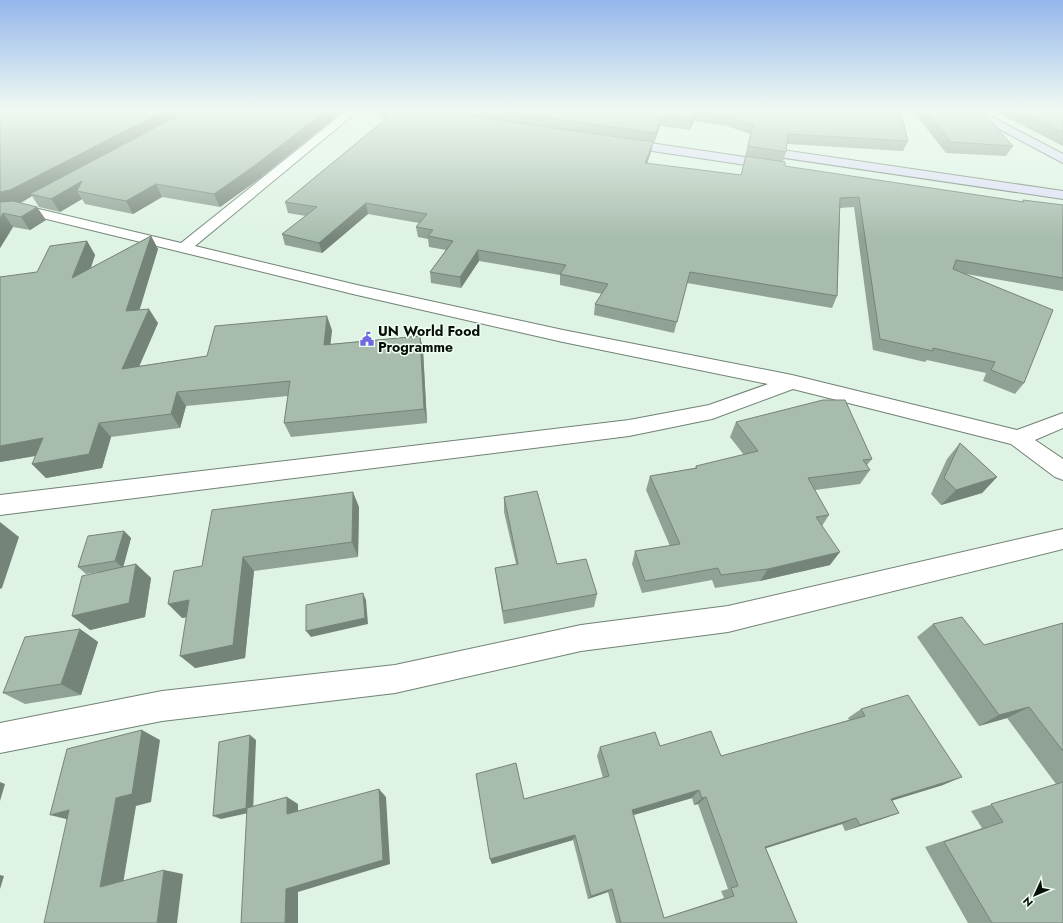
<svg xmlns="http://www.w3.org/2000/svg" width="1063" height="923" viewBox="0 0 1063 923" font-family="Jost,sans-serif">
	<style>
		.lines { fill: none; stroke-linecap: round; stroke-linejoin: round }
		.street-casing { stroke: #6f8274; stroke-width: 2 }
		.secondary-casing { stroke: #6f8274; stroke-width: 2 }
		.street { fill: #fff; fill-rule: evenodd }
		.secondary { fill: #dfdff8; fill-rule: evenodd }
		.wall { fill: #90a295; fill-rule: evenodd }
		.shaded-wall { fill: #758479 }
		.building { fill: #a7bcad; stroke: #758479; fill-rule: evenodd }
		.labels { text-anchor: middle; stroke-width: 3; stroke-linejoin: round; paint-order: stroke }
		.poi-label { font-size: 14px; font-weight: bold; fill: #070e09; stroke: #eefff2; text-anchor: start }
	</style>
	<rect width="100%" height="100%" fill="#def3e3"/>
	<g class="lines">
		<defs>
			<g id="street">
				<polygon points="347,110 359,110 195,246 357,285 563,330 792,375 1017,430 1063,413 1063,428 1035,440 1063,459 1063,480 1055,477 1011,444 793,389 712,419 629,436 0,515 0,495 629,420 709,405 768,384 563,342 357,295 22,213 0,215 0,207 22,205 181,243"/>
				<polygon points="1063,529 1063,549 728,632 581,651 395,693 162,721 0,753 0,723 162,691 395,665 581,625 728,606"/>
			</g>
			<g id="secondary">
				<polygon points="966,110 979,110 1063,154 1063,163 967,112"/>
				<polygon points="623,139 773,161 777,162 779,165 777,168 773,169 619,146 617,143 619,140"/>
				<polygon points="755,146 1063,191 1063,199 751,153 749,150 751,147"/>
			</g>
		</defs>
		<use href="#street" class="street-casing"/>
		<use href="#secondary" class="secondary-casing"/>
		<use href="#street" class="street"/>
		<use href="#secondary" class="secondary"/>
	</g>
	<g class="wall">
		<polygon points="0,110 343,111 259,179 220,207 162,197 133,214 85,204 82,199 60,212 39,207 32,196 20,203 46,220 30,230 13,227 0,248"/>
		<path d="M375,110H900L908,141L903,151L787,144L786,152L783,161L785,166L1022,202L1023,200L1063,205V291L966,274L1024,383L1015,394L983,381L986,373L927,360L925,362L873,350L854,207L840,208L837,296L832,308L687,283L674,333L594,315L595,304L602,294L560,285V275L479,261L461,288L431,283L430,272L446,250L429,247L428,239L418,237L416,227L419,223L368,214L322,253L285,245L282,234L306,216L288,213L285,202L384,120ZM694,121L727,126L750,134L741,175L647,163L651,152L653,143H654L660,126L690,130Z"/>
		<polygon points="912,110 980,110 1013,146 1006,156 946,153"/>
		<polygon points="992,110 1063,110 1063,146"/>
		<polygon points="151,236 158,249 139,310 158,323 139,366 207,356 332,330 330,344 420,336 423,350 427,423 291,437 284,423 288,396 186,406 180,428 111,437 102,468 46,478 32,464 36,456 0,462 0,277 37,272 87,241 95,255 91,268"/>
		<polygon points="736,422 872,459 867,465 870,470 860,484 815,490 829,515 822,526 830,565 760,581 715,588 712,580 642,593 632,564 635,551 670,546 646,490 650,476 695,468 696,466 744,455 730,437"/>
		<polygon points="960,443 997,477 982,493 941,505 931,494 947,459"/>
		<polygon points="504,497 557,564 597,594 594,607 504,624 497,582 495,568 516,564 504,512"/>
		<polygon points="359,507 358,557 254,571 245,658 195,668 187,617 182,618 202,566"/>
		<polygon points="124,531 131,538 123,567 136,564 151,578 145,617 90,630 99,572 86,574 78,567"/>
		<polygon points="1063,623 1063,923 968,923 925,847 982,828 971,811 1056,784 1007,718 979,726 917,637 933,624 984,645"/>
		<polygon points="80,629 98,642 81,695 25,704 3,693"/>
		<path d="M861,709L943,785L892,800L899,813L882,819L845,831L842,824L766,848L797,923H616L608,892L588,899L573,840L492,864L490,859L524,799L603,778L597,756L600,747L660,746L721,756L849,720L848,718ZM692,798L694,805L698,804L728,889L721,891L724,898L664,918L633,815Z"/>
	</g>
	<g class="shaded-wall">
		<polygon points="0,110 64,110 0,116"/>
		<polygon points="166,110 193,110 30,194 32,196 19,204 0,206 0,192"/>
		<polygon points="327,110 343,110 343,111 259,179 220,207 214,194"/>
		<polygon points="696,112 694,121 690,130 691,121"/>
		<polygon points="661,116 660,126 654,143 656,133"/>
		<polygon points="653,142 651,152 644,173 645,163"/>
		<polygon points="82,181 77,191 82,199 60,212 51,199"/>
		<polygon points="156,184 162,197 133,214 126,201"/>
		<polygon points="366,203 368,214 322,253 319,243"/>
		<polygon points="37,207 46,220 30,230 21,217"/>
		<polygon points="3,213 13,227 0,248 0,219"/>
		<polygon points="151,236 158,249 135,325 126,311"/>
		<polygon points="87,241 95,255 82,292 72,278"/>
		<polygon points="478,250 479,261 461,288 460,277"/>
		<polygon points="149,309 158,323 132,383 122,369"/>
		<polygon points="327,316 332,330 329,359 324,345"/>
		<polygon points="420,336 423,350 427,423 424,409"/>
		<polygon points="177,392 186,406 180,428 171,414"/>
		<polygon points="99,423 111,437 102,468 46,478 32,464"/>
		<polygon points="43,438 56,452 0,462 0,446"/>
		<polygon points="997,477 982,493 941,505 956,490"/>
		<polygon points="353,492 359,507 358,557 352,542"/>
		<polygon points="0,522 19,537 2,588 0,589"/>
		<polygon points="124,531 131,538 123,568 115,561"/>
		<polygon points="840,552 830,565 760,581 768,569"/>
		<polygon points="243,557 254,571 245,658 195,668 180,656"/>
		<polygon points="136,564 151,578 145,617 90,630 72,616"/>
		<polygon points="363,593 366,600 368,624 311,637 306,631"/>
		<polygon points="189,600 203,614 182,618 168,604"/>
		<polygon points="80,629 98,642 81,695 61,684"/>
		<polygon points="1029,707 1007,718 979,726 999,715"/>
		<polygon points="142,730 160,740 151,802 136,806 122,890 100,887 116,798"/>
		<polygon points="250,735 256,740 253,812 221,819 213,816"/>
		<polygon points="962,777 943,785 875,806 891,799"/>
		<polygon points="0,782 5,784 0,801"/>
		<polygon points="379,789 386,797 390,864 298,892 298,923 285,923 286,889"/>
		<polygon points="699,790 692,798 627,817 632,810"/>
		<polygon points="287,797 298,804 298,820 287,814"/>
		<polygon points="706,797 698,804 694,805 702,798"/>
		<polygon points="69,810 74,821 50,815"/>
		<polygon points="899,813 882,819 845,831 860,825"/>
		<polygon points="856,818 842,824 754,852 765,847"/>
		<polygon points="575,835 573,840 492,864 490,859"/>
		<polygon points="164,870 183,874 177,923 157,923"/>
		<polygon points="0,875 4,876 0,889"/>
		<polygon points="612,889 608,892 588,899 591,896"/>
	</g>
	<g class="building">
		<polygon points="35,110 166,110 10,190 0,192 0,113"/>
		<polygon points="189,110 327,110 254,166 214,194 156,184 126,201 77,191 82,181 51,199 30,194"/>
		<polygon points="381,110 428,110 653,142 645,163 741,175 746,156 785,162 785,166 1024,202 1023,200 1063,205 1063,278 956,260 953,269 1053,310 1024,383 991,370 995,362 933,348 933,351 880,339 859,197 840,198 837,296 690,272 677,322 595,304 608,284 560,274 566,265 478,250 460,277 430,272 453,241 428,236 433,230 416,227 427,214 366,203 319,243 282,234 317,207 285,202 387,118"/>
		<polygon points="491,110 900,110 908,141 788,134 786,152 748,146 753,125 729,117 696,112 691,121 661,116 656,133"/>
		<polygon points="925,110 980,110 1013,146 951,142"/>
		<polygon points="1018,110 1063,110 1063,132"/>
		<polygon points="13,201 37,207 21,217 3,213 0,219 0,202"/>
		<polygon points="151,236 126,311 149,309 122,369 207,356 215,326 327,316 324,345 420,336 424,409 284,423 290,381 177,392 171,414 99,423 89,454 32,464 43,438 0,446 0,277 37,272 50,246 87,241 72,278"/>
		<polygon points="823,400 845,400 872,459 863,460 870,470 808,478 829,515 816,517 840,552 768,569 721,575 718,568 645,581 635,551 680,544 650,476 697,468 696,466 758,451 736,422"/>
		<polygon points="960,443 997,477 956,490 944,478"/>
		<polygon points="537,491 557,564 586,559 597,594 503,611 495,568 518,564 504,497"/>
		<polygon points="353,492 352,542 243,557 233,645 180,656 189,600 168,604 174,571 202,566 212,510"/>
		<polygon points="124,531 115,561 78,567 88,536"/>
		<polygon points="136,564 129,603 72,616 82,576"/>
		<polygon points="363,593 365,618 306,631 306,605"/>
		<polygon points="962,617 984,645 1063,623 1063,751 1029,707 999,715 933,624"/>
		<polygon points="80,629 61,684 3,693 25,637"/>
		<path d="M908,695L962,777L891,799L899,813L860,825L856,818L765,847L797,923H621L612,889L591,896L575,835L490,859L476,774L516,763L524,799L609,776L600,747L655,732L660,746L711,731L721,756L865,716L861,709ZM699,790L702,798L706,797L738,886L731,888L734,896L664,918L632,810Z"/>
		<polygon points="142,730 132,794 116,798 100,887 164,870 157,923 44,923 69,810 50,815 67,749"/>
		<polygon points="250,735 246,808 213,816 219,742"/>
		<polygon points="1063,782 1063,923 992,923 944,842 1003,822 991,804"/>
		<polygon points="379,789 383,860 286,889 285,923 241,923 247,808 287,797 287,814"/>
	</g>
	<linearGradient id="sky" x2="0" y2="1"><stop stop-color="#94b6eb"/><stop offset="0.46" stop-color="#f0faf2"/><stop offset="1" stop-color="#f0faf2" stop-opacity="0"/></linearGradient>
	<rect width="1063" height="239" fill="url(#sky)"/>
	<defs>
		<symbol id="civic-bare" viewBox="-9 -9 18 18"><path d="M-.6-6.5H3V-4.5H.6V-3L4-1V1h2V6H-6V1h2V-1L-.6-3ZM-1.2 2.5V6h2.4V2.5Z" fill="#7167e2" stroke="#eefff2" stroke-width="2.5" paint-order="stroke"/></symbol>
	</defs>
	<g fill-rule="evenodd">
		<use href="#civic-bare" x="357" y="329" width="20" height="20"/>
	</g>
	<g class="labels">
		<g class="poi-label">
			<text x="378" y="336">UN World Food<tspan x="378" dy="16">Programme</tspan></text>
		</g>
	</g>
	<g transform="translate(1035 895) rotate(226)" stroke="#eefff2" stroke-width="3" paint-order="stroke">
	<path d="M0-3L7 15L0 10L-7 15Z" fill="#070e09"/>
	<text y="-6" font-size="11" font-weight="bold" text-anchor="middle" fill="#070e09">N</text>
	</g>
</svg>
